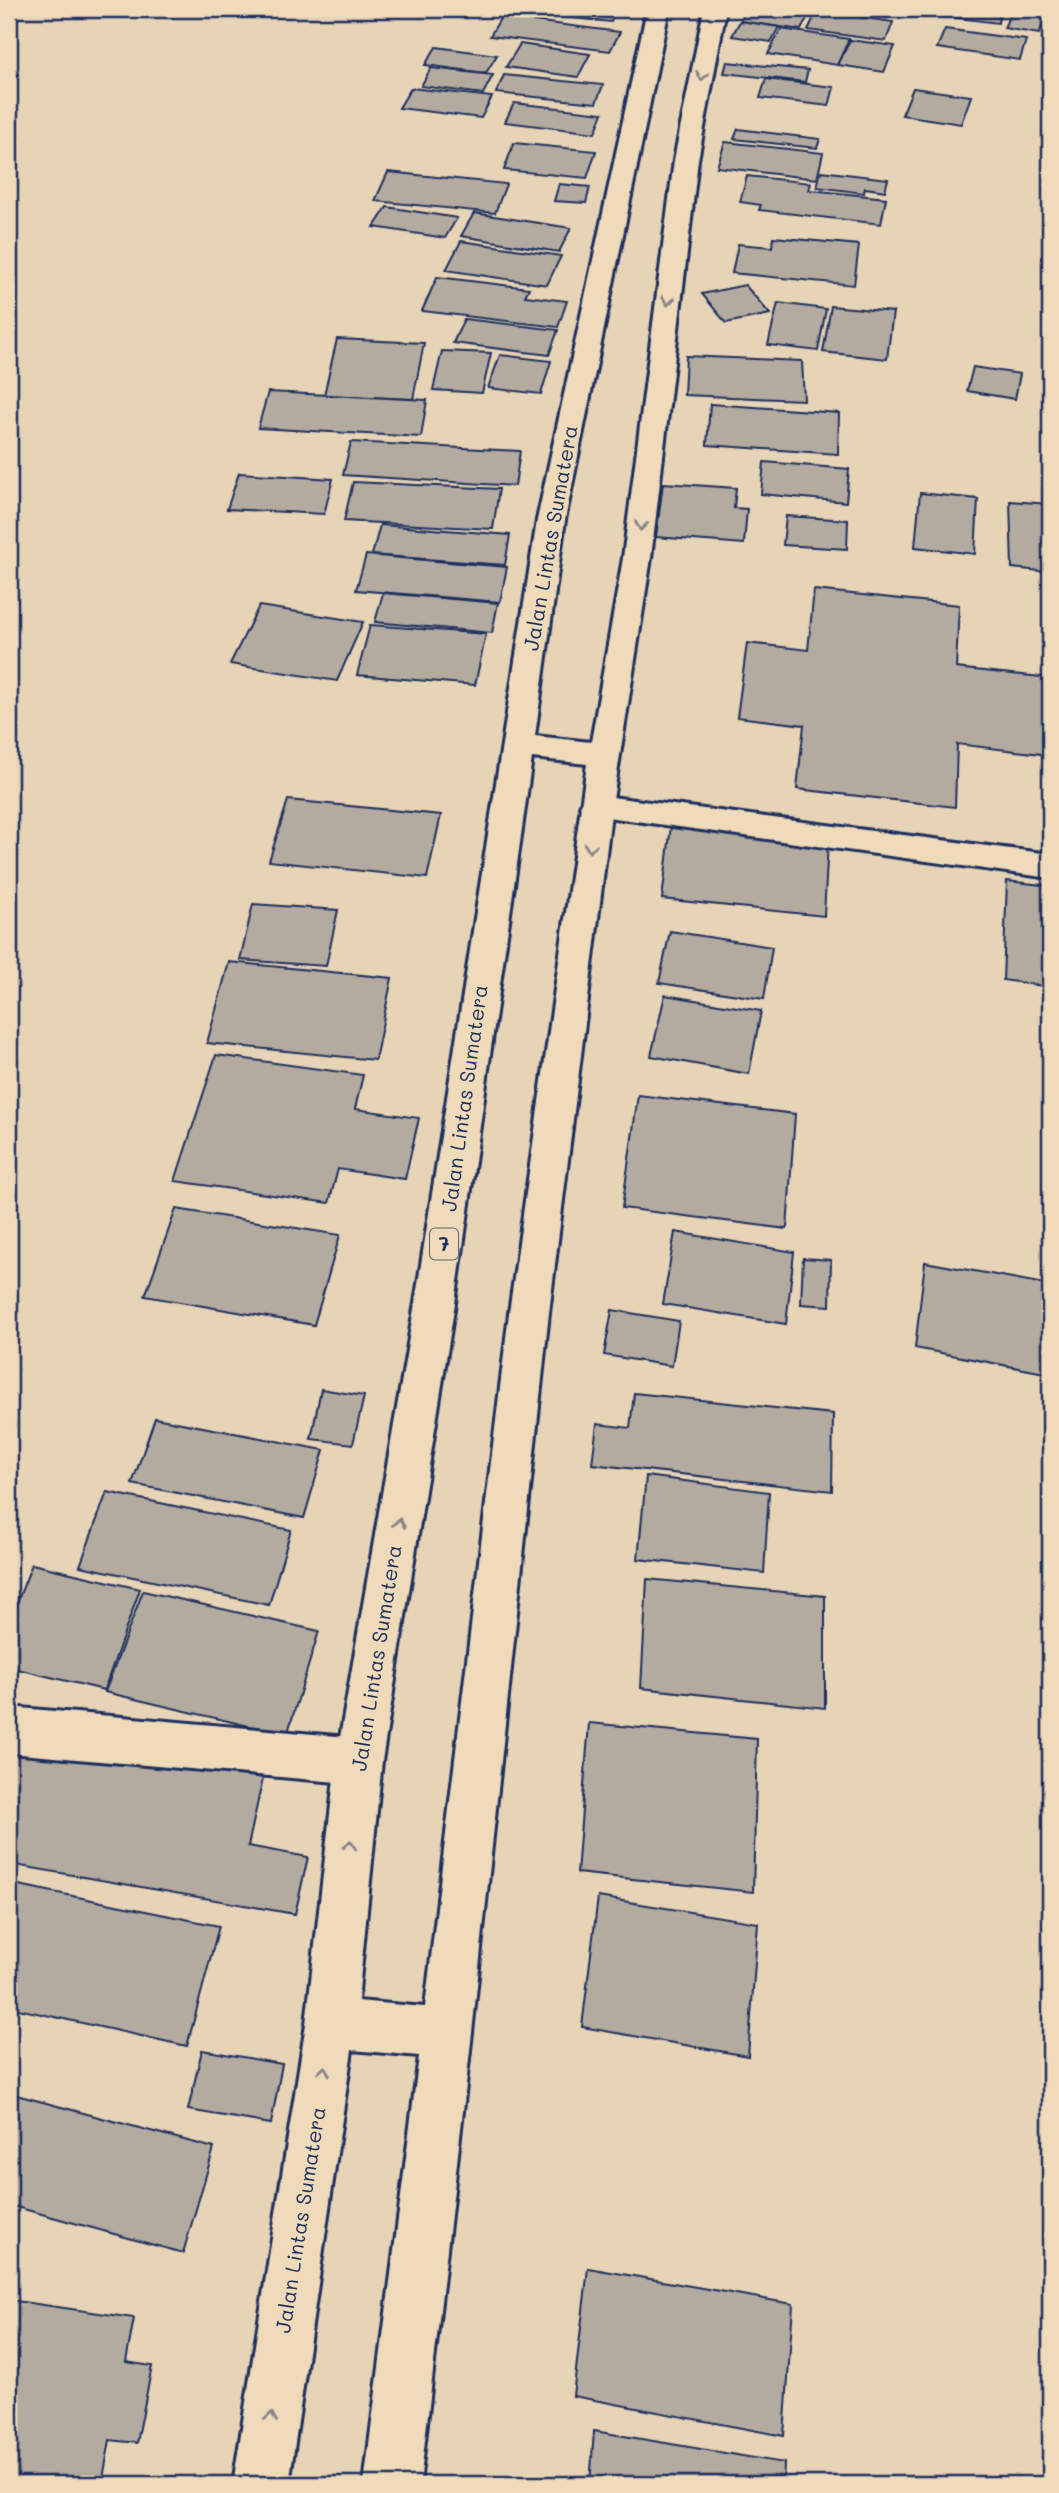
<svg xmlns="http://www.w3.org/2000/svg" width="1059" height="2493" viewBox="0 0 1059 2493" font-family="Mali,sans-serif">
	<style>
		.building { fill: #b4aba0; stroke: #1b2f5e; stroke-width: 2 }
		.lines { fill: none; stroke-linecap: round; stroke-linejoin: round }
		.minor-casing { stroke: #1b2f5e; stroke-width: 6 }
		.highway-casing { stroke: #1b2f5e; stroke-width: 6 }
		.minor { fill: #efdab9; fill-rule: evenodd }
		.highway { fill: #efdab9; fill-rule: evenodd }
		.oneway { stroke: #85848c }
		.labels { text-anchor: middle; stroke-width: 7; stroke-linejoin: round; paint-order: stroke }
		.shield { fill: #efdab9; stroke: #5b6279; stroke-width: 2 }
		.shield-label { font-size: 19px; font-weight: bold; fill: #1b2f5e }
		.street-label { font-size: 21px; fill: #1b2f5e; stroke: #efdab9 }
	</style>
	<rect width="100%" height="100%" fill="#e7d3b5"/>
	<filter id="ink" filterUnits="userSpaceOnUse"><feTurbulence type="fractalNoise" baseFrequency=".0143" numOctaves="2"/><feDisplacementMap in="SourceGraphic" scale="14" xChannelSelector="R" yChannelSelector="G"/><feConvolveMatrix kernelMatrix="1 2 1 2 8 2 1 2 1" color-interpolation-filters="sRGB"/></filter>
	<g filter="url(#ink)">
		<g class="building">
			<polygon points="533,9 616,9 611,22 531,14"/>
			<polygon points="747,9 785,9 810,12 801,30 740,21"/>
			<polygon points="828,9 893,9 887,18"/>
			<polygon points="951,9 1000,9 998,23 949,17"/>
			<polygon points="1012,9 1049,9 1039,34 1004,28"/>
			<polygon points="817,11 893,22 886,41 808,30"/>
			<polygon points="501,17 620,32 610,51 490,36"/>
			<polygon points="740,21 779,27 771,42 732,36"/>
			<polygon points="781,29 849,39 837,65 768,54"/>
			<polygon points="945,29 1026,40 1020,60 937,48"/>
			<polygon points="850,40 895,46 884,72 838,65"/>
			<polygon points="520,44 590,54 578,77 506,67"/>
			<polygon points="436,47 497,55 486,73 425,65"/>
			<polygon points="727,62 808,70 805,82 724,73"/>
			<polygon points="431,68 493,75 483,94 421,86"/>
			<polygon points="504,75 603,85 596,103 496,93"/>
			<polygon points="766,79 834,87 829,106 760,98"/>
			<polygon points="411,88 492,97 481,118 399,108"/>
			<polygon points="913,88 971,96 961,124 902,115"/>
			<polygon points="514,103 603,113 595,133 505,122"/>
			<polygon points="738,129 820,139 817,148 734,139"/>
			<polygon points="725,142 823,153 817,179 717,167"/>
			<polygon points="514,143 596,151 587,178 504,170"/>
			<polygon points="821,171 888,179 885,191 865,188 864,193 817,187"/>
			<polygon points="388,172 506,184 495,213 375,201"/>
			<polygon points="747,176 811,183 809,190 886,198 881,224 759,210 761,205 740,202"/>
			<polygon points="559,184 590,187 586,203 554,201"/>
			<polygon points="387,207 457,218 445,238 374,227"/>
			<polygon points="474,213 571,228 559,252 461,236"/>
			<polygon points="773,237 859,245 854,285 732,273 738,244 772,247"/>
			<polygon points="461,241 561,256 547,285 446,270"/>
			<polygon points="437,277 529,288 525,296 567,301 558,327 422,311"/>
			<polygon points="745,285 770,314 726,323 702,294"/>
			<polygon points="778,303 826,309 818,351 768,345"/>
			<polygon points="831,306 893,312 887,359 823,352"/>
			<polygon points="464,319 558,330 549,355 453,343"/>
			<polygon points="337,339 424,343 413,399 324,395"/>
			<polygon points="442,351 491,353 482,393 433,390"/>
			<polygon points="500,355 551,361 541,394 488,388"/>
			<polygon points="686,356 802,361 804,400 684,395"/>
			<polygon points="973,367 1020,374 1015,399 967,391"/>
			<polygon points="268,392 427,400 421,437 258,428"/>
			<polygon points="710,404 839,413 838,454 707,445"/>
			<polygon points="351,442 520,451 515,486 343,475"/>
			<polygon points="764,462 849,469 846,502 761,494"/>
			<polygon points="239,473 333,479 324,514 227,509"/>
			<polygon points="353,482 499,489 493,529 344,521"/>
			<polygon points="663,483 736,488 734,508 747,509 744,544 656,537"/>
			<polygon points="920,493 978,499 975,554 915,547"/>
			<polygon points="1010,501 1050,504 1050,572 1012,568"/>
			<polygon points="786,516 848,520 847,549 783,545"/>
			<polygon points="380,525 510,535 505,565 372,555"/>
			<polygon points="366,555 507,567 500,602 356,590"/>
			<polygon points="814,590 959,605 956,668 1050,678 1050,755 957,744 955,807 797,789 804,725 737,717 747,643 808,650"/>
			<polygon points="383,593 498,603 492,633 375,622"/>
			<polygon points="259,606 363,622 337,681 230,664"/>
			<polygon points="370,625 486,634 475,685 357,675"/>
			<polygon points="288,800 441,815 427,878 269,861"/>
			<polygon points="671,826 828,842 824,916 662,899"/>
			<polygon points="1007,881 1050,886 1050,987 1003,980"/>
			<polygon points="253,904 338,910 326,966 240,960"/>
			<polygon points="670,931 772,947 764,999 659,983"/>
			<polygon points="229,962 392,978 375,1060 207,1043"/>
			<polygon points="665,995 761,1011 749,1074 651,1056"/>
			<polygon points="216,1055 363,1075 355,1109 419,1118 405,1179 338,1169 329,1203 175,1181"/>
			<polygon points="638,1095 795,1114 787,1229 622,1208"/>
			<polygon points="176,1209 340,1235 314,1325 145,1296"/>
			<polygon points="675,1232 794,1252 786,1324 663,1304"/>
			<polygon points="803,1258 831,1260 830,1306 801,1304"/>
			<polygon points="925,1262 1050,1285 1050,1374 915,1348"/>
			<polygon points="612,1310 679,1321 672,1366 604,1355"/>
			<polygon points="321,1389 364,1396 353,1444 311,1439"/>
			<polygon points="634,1393 833,1414 832,1491 592,1464 597,1424 630,1428"/>
			<polygon points="155,1418 324,1450 304,1518 132,1484"/>
			<polygon points="646,1476 769,1492 764,1573 638,1559"/>
			<polygon points="107,1492 291,1530 269,1605 80,1566"/>
			<polygon points="32,1564 140,1589 104,1690 9,1667 9,1623"/>
			<polygon points="647,1579 825,1596 825,1708 641,1688"/>
			<polygon points="143,1591 319,1631 287,1735 105,1692"/>
			<polygon points="589,1723 757,1739 753,1892 577,1873"/>
			<polygon points="14,1735 263,1778 248,1846 308,1857 295,1914 9,1864 9,1752"/>
			<polygon points="9,1883 219,1926 187,2046 9,2007"/>
			<polygon points="598,1897 758,1923 748,2056 582,2027"/>
			<polygon points="202,2050 282,2064 271,2124 188,2110"/>
			<polygon points="9,2093 214,2148 183,2253 9,2205"/>
			<polygon points="588,2268 793,2304 784,2436 573,2396"/>
			<polygon points="9,2300 134,2318 126,2362 152,2366 137,2443 110,2440 102,2484 9,2484"/>
			<polygon points="594,2431 784,2463 783,2484 590,2484"/>
		</g>
		<g class="lines">
			<defs>
				<g id="minor">
					<polygon points="596,795 1050,854 1050,878 585,814 580,806 585,798"/>
					<polygon points="9,1707 359,1738 375,1745 382,1761 375,1777 359,1784 9,1753"/>
				</g>
				<path id="highway" d="M647,9H669L565,520L535,736L591,742L623,558L674,160L704,9H726L698,160L651,558L612,806L549,1313L472,2033L420,2484H364L419,2056L352,2050L289,2484H233L306,2024L336,1761L415,1303L537,520ZM532,758L587,764L509,1313L425,2007L358,2001L382,1761L455,1303Z"/>
			</defs>
			<use href="#minor" class="minor-casing"/>
			<use href="#highway" class="highway-casing"/>
			<use href="#minor" class="minor"/>
			<use href="#highway" class="highway"/>
		</g>
		<defs><path id="oneway-chevron" d="M-2-3.5L2.5 0L-2 3.5" fill="none" stroke-width="1.6" stroke-linecap="round" stroke-linejoin="round" transform="scale(1.75)"/></defs>
		<g class="oneway">
			<use href="#oneway-chevron" transform="translate(702 76) rotate(101)"/>
			<use href="#oneway-chevron" transform="translate(668 301) rotate(97)"/>
			<use href="#oneway-chevron" transform="translate(641 526) rotate(97)"/>
			<use href="#oneway-chevron" transform="translate(590 848) rotate(97)"/>
			<use href="#oneway-chevron" transform="translate(399 1523) rotate(-81)"/>
			<use href="#oneway-chevron" transform="translate(350 1845) rotate(-84)"/>
			<use href="#oneway-chevron" transform="translate(324 2071) rotate(-81)"/>
			<use href="#oneway-chevron" transform="translate(271 2417) rotate(-81)"/>
		</g>
	</g>
	<g class="labels">
		<rect class="shield" x="430" y="1228.5" width="28" height="31" rx="5"/>
		<g class="shield-label">
			<text x="444" y="1251">7</text>
		</g>
		<g class="street-label">
			<text transform="translate(551 538) rotate(-80)" y="7">Jalan Lintas Sumatera</text>
			<text transform="translate(465 1098) rotate(-82)" y="7">Jalan Lintas Sumatera</text>
			<text transform="translate(377 1658) rotate(-81)" y="7">Jalan Lintas Sumatera</text>
			<text transform="translate(301 2220) rotate(-81)" y="7">Jalan Lintas Sumatera</text>
		</g>
	</g>
	<rect width="1059" height="2493" fill="none" stroke="#efdab9" stroke-width="35"/>
	<rect x="18" y="18" width="1024" height="2458" fill="none" stroke="#1b2f5e" stroke-width="2.5" filter="url(#ink)"/>
</svg>
